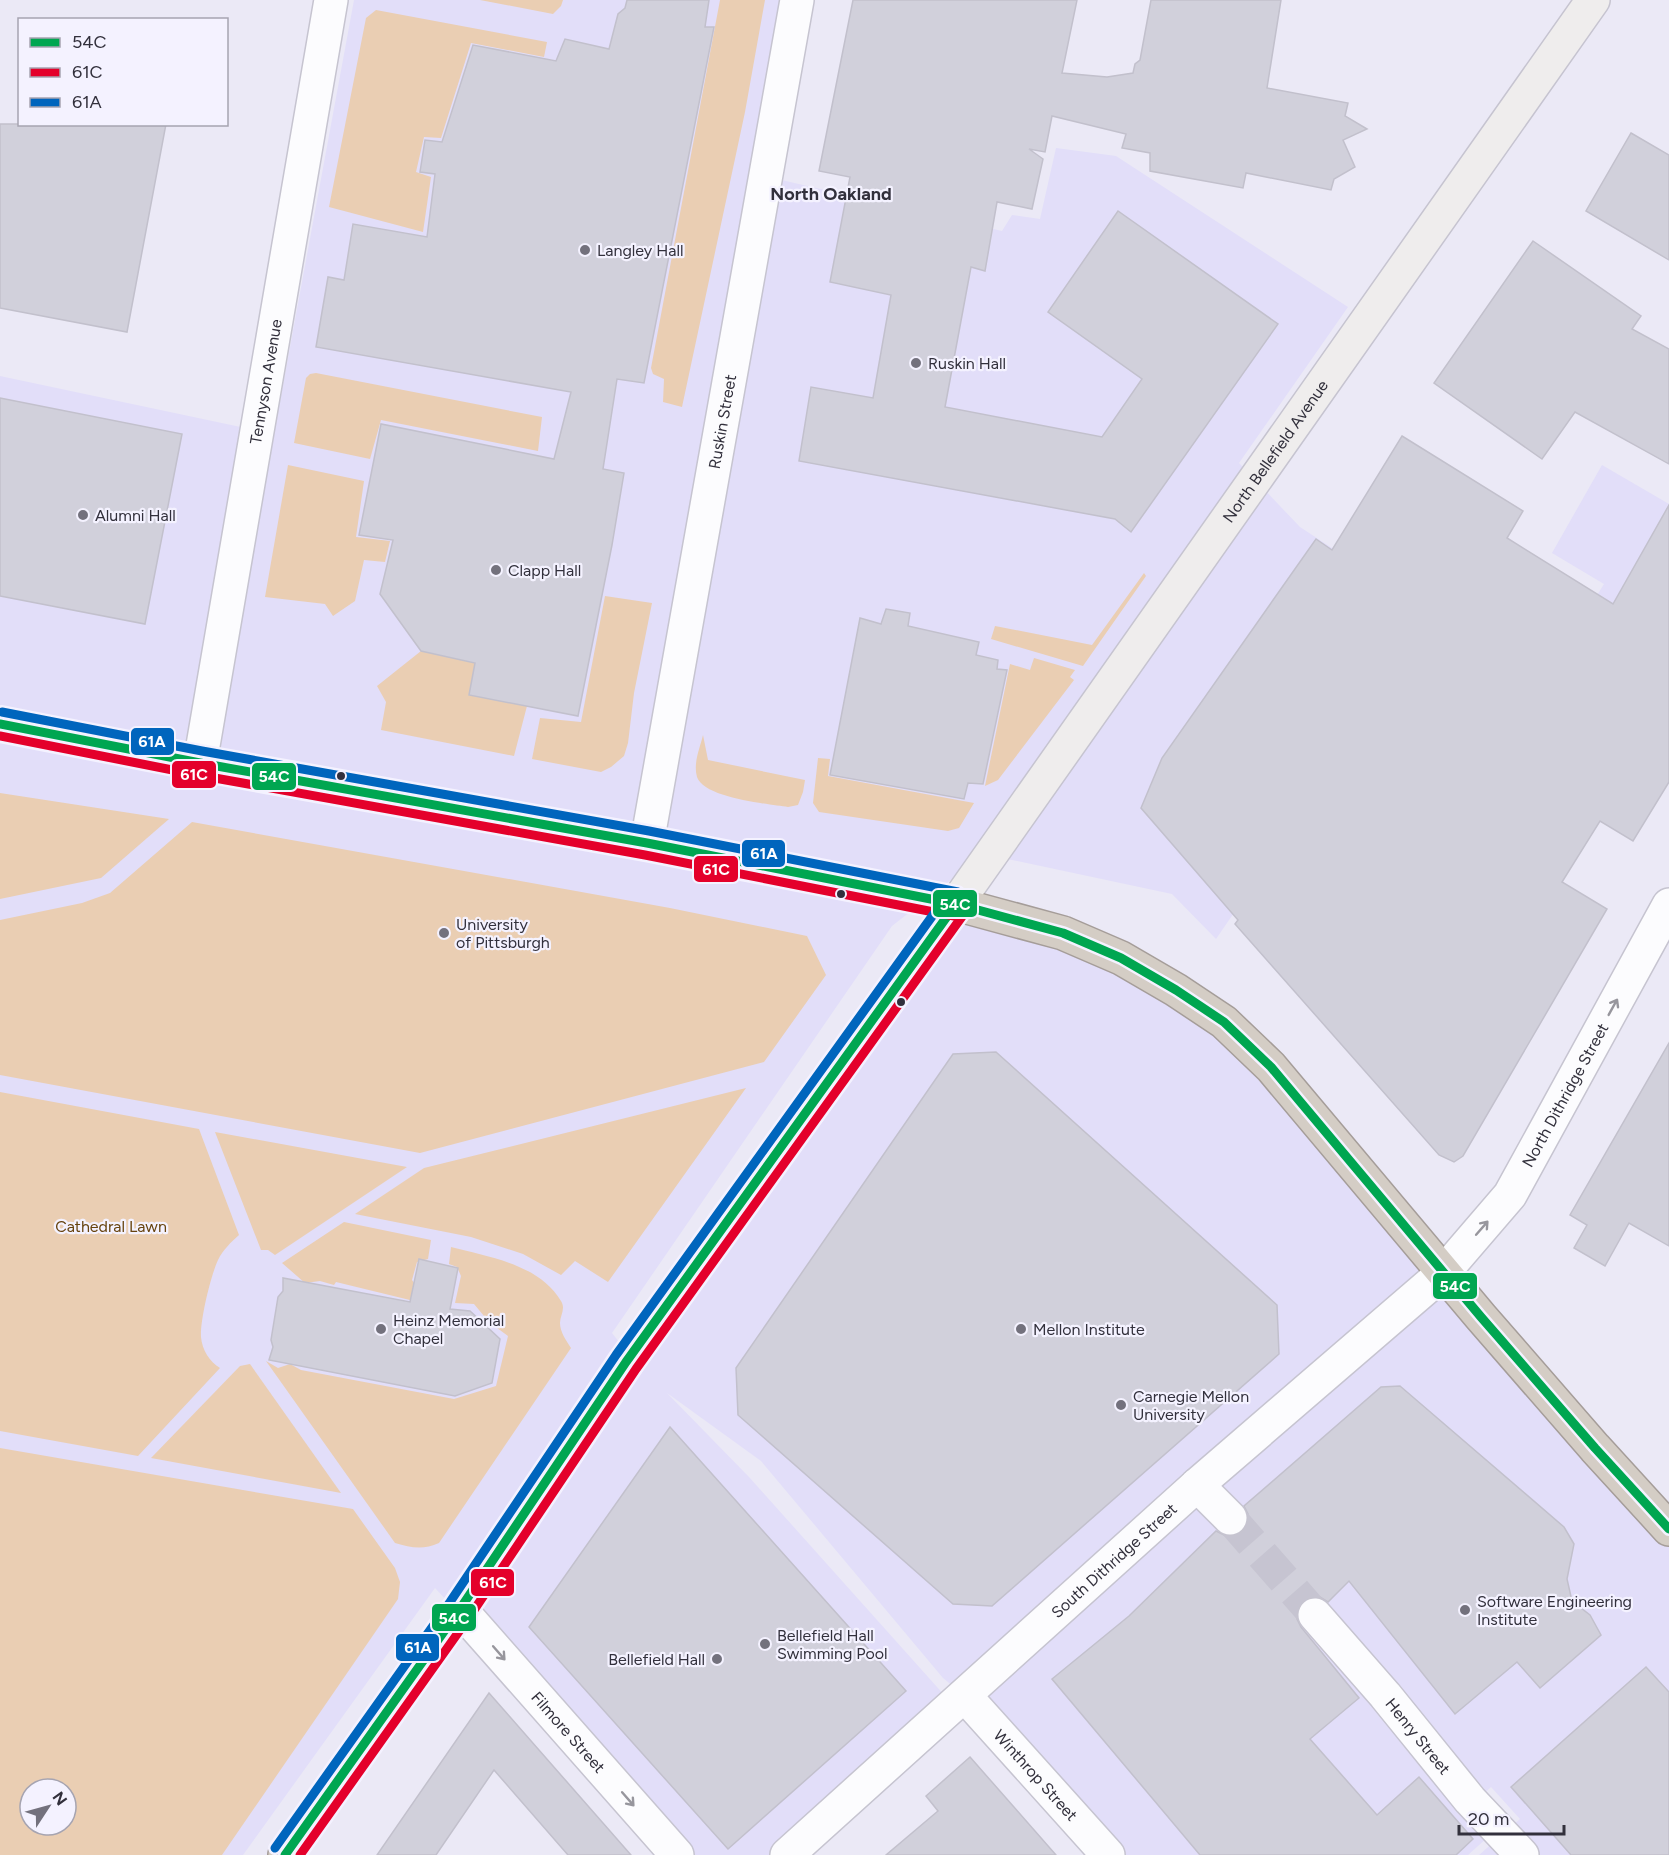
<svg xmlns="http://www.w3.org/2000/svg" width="1669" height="1855" viewBox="0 0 1669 1855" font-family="Figtree,sans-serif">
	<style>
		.built { fill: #e2def9; fill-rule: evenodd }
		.green { fill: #eaceb3; fill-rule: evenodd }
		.building { fill: #d1d0db; stroke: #c2c0cc; stroke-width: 1.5 }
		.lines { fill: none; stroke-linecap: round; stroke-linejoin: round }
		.street-tunnel { stroke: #c6c4d1; stroke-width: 33; stroke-dasharray: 33 16; stroke-linecap: butt }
		.street-casing { stroke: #c6c4d0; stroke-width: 36 }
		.secondary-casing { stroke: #c6c4d0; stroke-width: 36 }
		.highway-casing { stroke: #a59d99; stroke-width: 36 }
		.street { stroke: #fcfcfe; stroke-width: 33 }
		.secondary { stroke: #efeded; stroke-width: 33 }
		.highway { stroke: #d4cdc5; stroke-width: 33 }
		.bus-1-casing { stroke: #f4f2ff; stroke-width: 14 }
		.bus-2-casing { stroke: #f4f2ff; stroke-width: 14 }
		.bus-3-casing { stroke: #f4f2ff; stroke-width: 14 }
		.bus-1 { stroke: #00a651; stroke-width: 9 }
		.bus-2 { stroke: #e4002b; stroke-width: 9 }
		.bus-3 { stroke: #0065bd; stroke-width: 9 }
		.oneway { stroke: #97969d }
		.poi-dot { fill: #73717d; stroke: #f4f2ff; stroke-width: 2 }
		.bus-dot { fill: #32303c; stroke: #f4f2ff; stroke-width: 2 }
		.labels { text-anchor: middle; stroke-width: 4.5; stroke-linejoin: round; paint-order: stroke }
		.poi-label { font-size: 16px; fill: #32303c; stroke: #f4f2ff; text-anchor: start }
		.street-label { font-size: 16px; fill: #32303c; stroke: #f4f2ff }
		.park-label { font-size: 16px; fill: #67430e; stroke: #f4f2ff }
		.neighbourhood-label { font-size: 18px; font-weight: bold; fill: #32303c; stroke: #f4f2ff }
		.line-badge { stroke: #f4f2ff; stroke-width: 2 }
		.badge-label { font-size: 16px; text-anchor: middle; font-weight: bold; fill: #fff }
	</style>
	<rect width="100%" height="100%" fill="#ebe9f6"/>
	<g class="built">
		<path d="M354,0H782L760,175L1002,231L1012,215L1040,219L1056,148L1116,156L1348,307L1239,463L1300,527L1437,617L1216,939L1172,894L984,854L892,926L612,1333L630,1356L956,904L1079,938L1224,1022L1669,1529V1855H1479L1520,1819L1491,1787L1473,1803L1497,1829L1468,1855H1108L965,1696L943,1678L761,1461L667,1393L749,1477L946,1697L771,1855H682L435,1588L243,1855H0V376L274,434ZM30,1789H66V1825H30Z"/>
		<polygon points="1602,465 1669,504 1669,754 1546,678 1604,584 1552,553"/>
	</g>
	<g class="green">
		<polygon points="480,0 563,0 561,6 553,14"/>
		<polygon points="720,0 765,0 745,112 682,407 663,402 664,379 653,374 651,368"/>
		<polygon points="376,10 547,42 544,57 471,43 441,138 424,137 416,172 431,177 423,232 329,207 366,18"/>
		<polygon points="316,373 542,417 538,451 381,420 370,459 294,443 306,378 310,374"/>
		<polygon points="288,465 364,481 356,537 390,541 385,562 364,560 355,601 333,616 325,604 265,597"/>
		<polygon points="1144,573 1146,576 1083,666 991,639 995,626 1092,645"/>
		<polygon points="605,596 652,603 634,693 628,743 624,756 611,767 601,772 532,759 540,718 581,722"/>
		<polygon points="421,651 475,663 470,695 527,706 514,756 381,730 386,702 377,686"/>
		<polygon points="1034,658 1075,670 1070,677 1074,680 998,780 985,786 1010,664 1030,670"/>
		<path d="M703,735L708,760L805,780L803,792L798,805L788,807C768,804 704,798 697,777C693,763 700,748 703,735Z"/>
		<polygon points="818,758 830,759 828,776 974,803 959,828 948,831 819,812 813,803"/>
		<polygon points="0,793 169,819 101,878 0,899"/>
		<polygon points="192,822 670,908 807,936 826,975 764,1062 420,1153 0,1075 0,920 82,903 110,893"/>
		<polygon points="746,1088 608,1282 575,1261 561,1275 523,1254 471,1237 355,1214 424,1168"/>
		<path d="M0,1092L199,1129L239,1235C231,1242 223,1250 218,1260C211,1275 200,1320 201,1337C202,1350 210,1362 220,1368L138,1456L0,1431Z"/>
		<polygon points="215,1132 407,1167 275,1255 268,1250 261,1250"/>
		<polygon points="344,1222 431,1240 428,1259 417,1262 412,1280 417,1287 414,1301 336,1282 334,1285 320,1281 305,1283 282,1263"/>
		<path d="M451,1247C489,1257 539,1264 561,1301C566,1309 560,1315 560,1323C560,1332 566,1340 571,1348L439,1543C424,1550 411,1548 395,1543L266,1361L278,1368L290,1364L301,1370L454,1399L496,1386L508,1336L489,1322L474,1304L455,1303L461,1276L457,1267L449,1264Z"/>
		<polygon points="250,1364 341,1493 151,1458 240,1366"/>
		<path d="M0,1448L353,1509L395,1568L400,1582L398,1599L222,1855H0ZM30,1789H66V1825H30Z"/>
	</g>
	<g class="building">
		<polygon points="627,0 709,0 705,27 714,27 644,383 617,379 603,469 624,473 612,545 578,716 469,695 475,663 421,651 380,594 393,540 359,535 381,424 554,459 571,392 316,347 328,277 344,280 353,224 427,237 435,174 420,172 425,140 442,142 473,45 556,61 565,39 609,49 618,14 625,8"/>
		<polygon points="853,0 1077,0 1062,73 1107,77 1133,73 1135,64 1140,60 1151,0 1281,0 1267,88 1348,103 1345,116 1367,129 1343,140 1355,167 1334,179 1331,190 1246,173 1243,188 1150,171 1150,153 1122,148 1126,134 1052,116 1045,152 1029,149 1043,159 1032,209 997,202 985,271 971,267 945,407 1102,437 1142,379 1048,312 1118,211 1278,324 1131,532 1115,519 799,461 811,387 873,398 891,295 830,282 850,177 819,171"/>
		<polygon points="0,124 166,124 127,332 0,308"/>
		<polygon points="1631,133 1669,155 1669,260 1586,211"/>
		<polygon points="1533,241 1641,316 1632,329 1669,349 1669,464 1575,412 1542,459 1434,383"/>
		<polygon points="0,398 182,434 145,624 0,596"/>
		<polygon points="1402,436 1523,511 1507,538 1613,604 1669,505 1669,782 1633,841 1600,821 1562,882 1607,909 1463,1156 1454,1162 1439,1155 1235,924 1238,920 1141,808 1162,758 1316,539 1332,550"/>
		<polygon points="886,609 910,613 908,626 979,642 976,655 998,660 997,669 1007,670 983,784 968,783 964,799 830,775 860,618 881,624"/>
		<polygon points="1669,1043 1669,1246 1629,1223 1605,1266 1574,1248 1587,1225 1570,1215"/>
		<polygon points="996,1052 1277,1305 1279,1354 992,1606 953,1604 738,1415 736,1368 953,1054"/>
		<polygon points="419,1259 458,1268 450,1309 470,1311 500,1339 492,1383 455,1396 269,1360 273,1347 271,1340 278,1297 283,1291 283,1278 410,1302"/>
		<polygon points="1400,1386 1564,1527 1574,1544 1567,1579 1572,1601 1590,1615 1601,1635 1540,1688 1517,1662 1455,1714 1349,1581 1328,1602 1320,1597 1312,1597 1303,1601 1297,1610 1297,1619 1301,1627 1359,1698 1310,1739 1377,1815 1419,1777 1473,1839 1456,1855 1200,1855 1052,1679 1129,1616 1216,1531 1226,1536 1234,1536 1243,1532 1248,1522 1248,1514 1244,1506 1381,1387"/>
		<polygon points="670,1427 906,1691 728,1849 529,1627"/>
		<polygon points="1646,1667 1669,1692 1669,1855 1571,1855 1511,1787"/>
		<polygon points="489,1693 631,1855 568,1855 494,1770 436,1855 377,1855"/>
		<polygon points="970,1757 1056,1855 886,1855 938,1811 926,1796"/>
	</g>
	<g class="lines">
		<polyline class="street-tunnel" points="1230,1518 1315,1615"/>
		<defs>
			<g id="street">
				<path id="s1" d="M200,763L331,0"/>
				<path id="s2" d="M647,843L797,0"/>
				<polyline points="1197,1485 1230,1518"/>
				<path id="s3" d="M460,1609L677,1855"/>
				<path id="s4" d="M1315,1615L1385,1695L1470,1800L1522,1855"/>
				<path id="s5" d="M965,1696L1108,1855"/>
				<path id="s6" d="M787,1855L1197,1485L1443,1273L1510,1195L1669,905"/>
			</g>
			<g id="secondary">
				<path id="s7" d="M956,904L1593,0"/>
			</g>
			<g id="highway">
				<polyline points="0,724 200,763 647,843 956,904 1063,933 1121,958 1176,990 1224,1022 1271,1067 1481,1317 1595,1448 1669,1529"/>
				<polyline points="285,1855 460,1609 626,1362 956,904"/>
			</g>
		</defs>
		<use href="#street" class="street-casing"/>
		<use href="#secondary" class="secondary-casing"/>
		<use href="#highway" class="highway-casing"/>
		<use href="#street" class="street"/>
		<use href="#secondary" class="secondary"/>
		<use href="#highway" class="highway"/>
		<defs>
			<g id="bus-1">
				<polyline points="0,724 200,763 647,843 956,904 1063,933 1121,958 1176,990 1224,1022 1271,1067 1481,1317 1595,1448 1669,1529"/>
				<polyline points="285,1855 460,1609 626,1362 956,904"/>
			</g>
			<g id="bus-2">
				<polyline points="0,736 198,775 645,855 954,916"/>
				<polyline points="300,1855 470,1616 636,1369 966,911"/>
			</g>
			<g id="bus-3">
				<polyline points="2,712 202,751 649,831 958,892"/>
				<polyline points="275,1848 450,1602 616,1355 946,897"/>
			</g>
		</defs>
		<use href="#bus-1" class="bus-1-casing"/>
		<use href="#bus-2" class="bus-2-casing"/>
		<use href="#bus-3" class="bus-3-casing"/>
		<use href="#bus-1" class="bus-1"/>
		<use href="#bus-2" class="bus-2"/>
		<use href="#bus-3" class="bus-3"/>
	</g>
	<defs><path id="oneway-shaft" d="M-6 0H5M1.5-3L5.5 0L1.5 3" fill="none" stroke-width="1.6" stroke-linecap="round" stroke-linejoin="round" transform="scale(1.5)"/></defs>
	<g class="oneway">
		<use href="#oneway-shaft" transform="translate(1613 1007) rotate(-61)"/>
		<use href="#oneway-shaft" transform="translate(1482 1228) rotate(-49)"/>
		<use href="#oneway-shaft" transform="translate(499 1653) rotate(49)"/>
		<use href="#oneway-shaft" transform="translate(628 1799) rotate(49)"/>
	</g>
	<g class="poi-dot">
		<circle cx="585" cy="250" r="6"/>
		<circle cx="916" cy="363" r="6"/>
		<circle cx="83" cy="515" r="6"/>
		<circle cx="496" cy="570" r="6"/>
		<circle cx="444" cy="933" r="6"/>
		<circle cx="381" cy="1329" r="6"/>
		<circle cx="1021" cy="1329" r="6"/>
		<circle cx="1121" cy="1405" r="6"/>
		<circle cx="1465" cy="1610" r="6"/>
		<circle cx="765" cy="1644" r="6"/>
		<circle cx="717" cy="1659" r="6"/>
	</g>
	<g class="bus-dot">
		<circle cx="341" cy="776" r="5"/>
		<circle cx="841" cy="894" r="5"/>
		<circle cx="901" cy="1002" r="5"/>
	</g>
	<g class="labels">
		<g class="poi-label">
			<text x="597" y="256">Langley Hall</text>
			<text x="928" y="369">Ruskin Hall</text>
			<text x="95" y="521">Alumni Hall</text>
			<text x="508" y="576">Clapp Hall</text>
			<text x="456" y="930">University<tspan x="456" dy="18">of Pittsburgh</tspan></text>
			<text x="393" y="1326">Heinz Memorial<tspan x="393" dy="18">Chapel</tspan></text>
			<text x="1033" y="1335">Mellon Institute</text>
			<text x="1133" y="1402">Carnegie Mellon<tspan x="1133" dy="18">University</tspan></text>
			<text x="1477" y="1607">Software Engineering<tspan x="1477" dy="18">Institute</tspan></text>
			<text x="777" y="1641">Bellefield Hall<tspan x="777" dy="18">Swimming Pool</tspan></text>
			<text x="705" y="1665" text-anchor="end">Bellefield Hall</text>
		</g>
		<g class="street-label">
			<text dy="6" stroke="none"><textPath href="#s1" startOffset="387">Tennyson Avenue</textPath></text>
			<text dy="6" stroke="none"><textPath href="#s2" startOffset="428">Ruskin Street</textPath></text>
			<text dy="6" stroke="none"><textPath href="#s7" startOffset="554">North Bellefield Avenue</textPath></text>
			<text dy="6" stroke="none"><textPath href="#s6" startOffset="1094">North Dithridge Street</textPath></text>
			<text dy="6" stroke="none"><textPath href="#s6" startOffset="440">South Dithridge Street</textPath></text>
			<text dy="6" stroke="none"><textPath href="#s3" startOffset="164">Filmore Street</textPath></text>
			<text dy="6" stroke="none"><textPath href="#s4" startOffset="159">Henry Street</textPath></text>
			<text dy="6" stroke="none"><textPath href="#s5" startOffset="106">Winthrop Street</textPath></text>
		</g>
		<g class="park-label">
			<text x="111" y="1232">Cathedral Lawn</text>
		</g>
		<g class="neighbourhood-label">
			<text x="831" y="200">North Oakland</text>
		</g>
	</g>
	<g class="line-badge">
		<rect x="130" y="727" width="45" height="29" rx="6" fill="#0065bd"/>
		<rect x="171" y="760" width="46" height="29" rx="6" fill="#e4002b"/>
		<rect x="251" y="762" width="46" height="29" rx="6" fill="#00a651"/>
		<rect x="741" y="839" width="45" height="29" rx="6" fill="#0065bd"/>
		<rect x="693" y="855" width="46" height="28" rx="6" fill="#e4002b"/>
		<rect x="932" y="889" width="46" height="29" rx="6" fill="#00a651"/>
		<rect x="1432" y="1272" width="46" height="28" rx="6" fill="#00a651"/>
		<rect x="470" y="1568" width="45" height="29" rx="6" fill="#e4002b"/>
		<rect x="431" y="1603" width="46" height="29" rx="6" fill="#00a651"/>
		<rect x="395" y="1633" width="45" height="29" rx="6" fill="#0065bd"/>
	</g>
	<g class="badge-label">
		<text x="152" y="747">61A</text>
		<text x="194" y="780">61C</text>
		<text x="274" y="782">54C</text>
		<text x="764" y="859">61A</text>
		<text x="716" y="875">61C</text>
		<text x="955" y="910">54C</text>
		<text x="1455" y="1292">54C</text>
		<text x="493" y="1588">61C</text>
		<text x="454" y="1624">54C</text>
		<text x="418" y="1653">61A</text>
	</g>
	<rect x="18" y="18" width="210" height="108" fill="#f4f2ff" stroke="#a6a4b1" stroke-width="1.5"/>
	<rect x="30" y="38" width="30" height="9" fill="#00a651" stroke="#a6a4b1" stroke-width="1.5"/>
	<text x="72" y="48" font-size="18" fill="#32303c">54C</text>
	<rect x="30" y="68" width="30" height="9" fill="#e4002b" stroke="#a6a4b1" stroke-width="1.5"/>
	<text x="72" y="78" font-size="18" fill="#32303c">61C</text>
	<rect x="30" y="98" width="30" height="9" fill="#0065bd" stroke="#a6a4b1" stroke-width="1.5"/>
	<text x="72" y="108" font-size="18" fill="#32303c">61A</text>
	<g transform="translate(48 1807) rotate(54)"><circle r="28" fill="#f4f2ff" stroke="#a6a4b1" stroke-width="1.5"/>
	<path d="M0-4.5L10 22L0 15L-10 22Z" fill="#73717d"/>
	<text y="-9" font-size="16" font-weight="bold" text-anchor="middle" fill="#32303c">N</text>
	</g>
	<path d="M1459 1825v9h105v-9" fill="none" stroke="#32303c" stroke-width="3"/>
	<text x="1468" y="1825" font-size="18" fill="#32303c" stroke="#f4f2ff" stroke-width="4.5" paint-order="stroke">20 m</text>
</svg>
